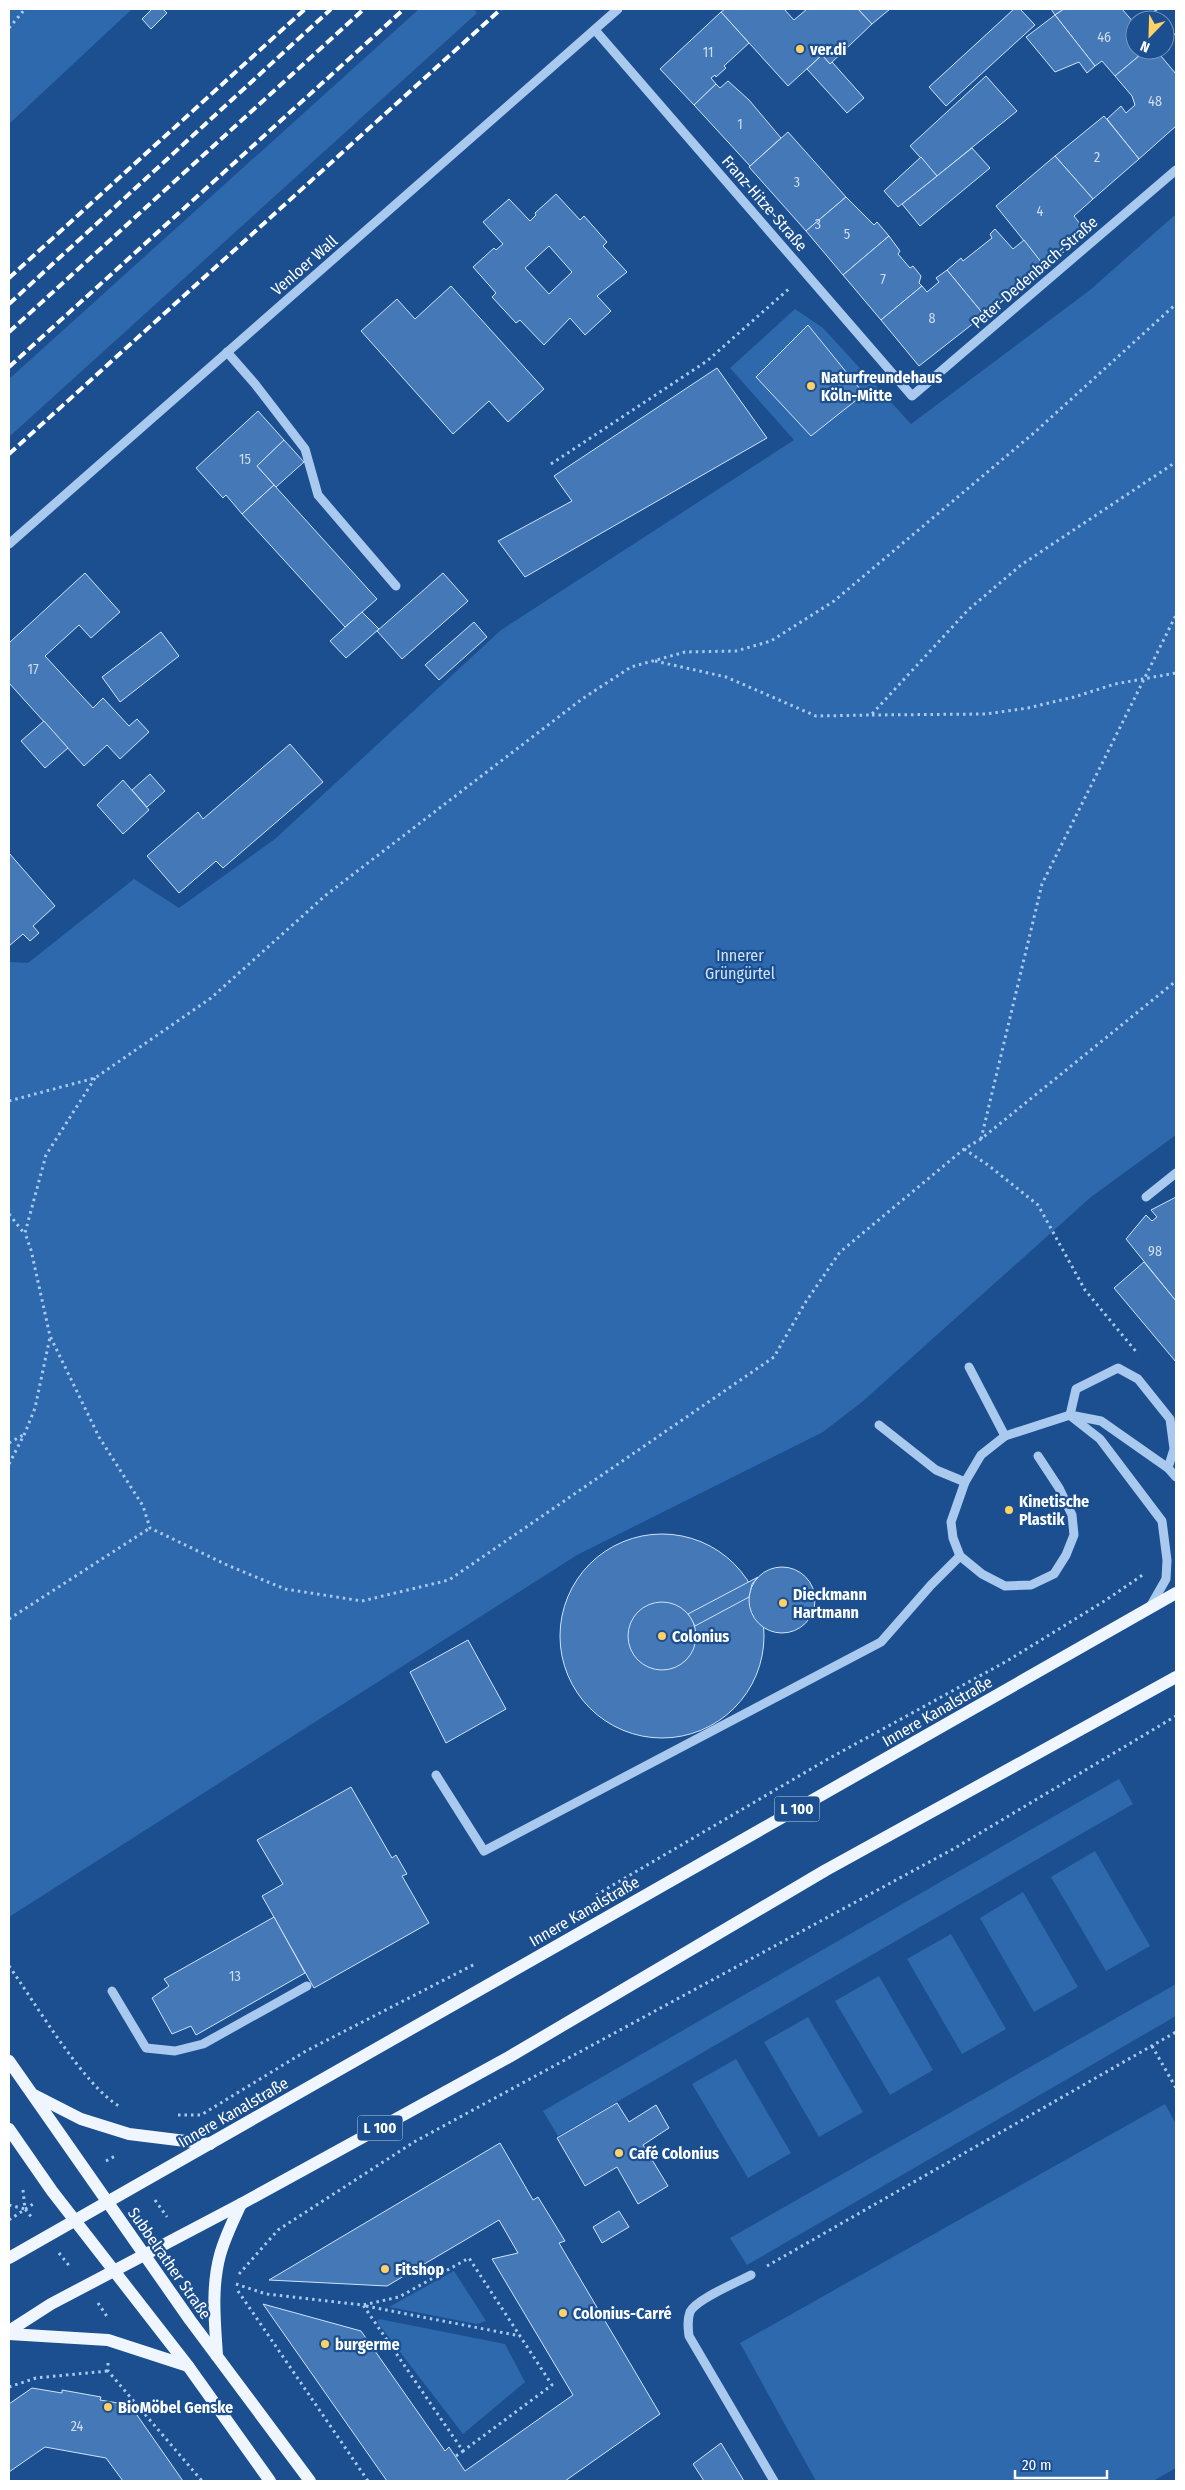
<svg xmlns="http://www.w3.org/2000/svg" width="1185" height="2490" viewBox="0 0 1185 2490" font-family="'Fira Sans Condensed',sans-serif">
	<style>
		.green { fill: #2e69ad }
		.building { fill: #4478b7; stroke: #cfe3fa; fill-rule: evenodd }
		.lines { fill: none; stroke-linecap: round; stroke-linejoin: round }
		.path { stroke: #a9c9ee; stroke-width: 3; stroke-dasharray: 2.5 4; stroke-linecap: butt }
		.minor { stroke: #a9c9ee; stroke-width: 9 }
		.major { stroke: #f0f6ff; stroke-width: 12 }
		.rail { stroke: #fff; stroke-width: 4; stroke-dasharray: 9 4; stroke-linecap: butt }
		.poi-dot { fill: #ffd166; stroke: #1b4f8f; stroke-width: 2 }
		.labels { text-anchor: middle; stroke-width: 4.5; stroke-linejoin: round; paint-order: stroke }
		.number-label { font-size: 14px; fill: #d0dded }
		.shield { fill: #1b4f8f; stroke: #bbcadd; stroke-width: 1 }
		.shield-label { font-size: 15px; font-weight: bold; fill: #fff }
		.poi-label { font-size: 16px; font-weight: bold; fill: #fff; stroke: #1b4f8f; text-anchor: start }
		.street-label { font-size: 16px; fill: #fff; stroke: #1b4f8f }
		.park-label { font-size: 16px; fill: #cfe3fa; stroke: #1b4f8f }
	</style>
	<rect width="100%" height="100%" fill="#1b4f8f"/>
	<g class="green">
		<polygon points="9,9 132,9 9,124"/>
		<polygon points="419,9 473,9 477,13 9,437 9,379"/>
		<polygon points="1176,214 1176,1135 1091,1197 862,1402 823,1432 577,1555 9,1917 9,962 28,963 134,879 179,908 275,839 501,630 794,440 730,368 795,309 823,328 911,424 1090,290"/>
		<polygon points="1119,1779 1133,1804 558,2136 543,2111"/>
		<polygon points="1095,1851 1150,1946 1106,1971 1051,1877"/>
		<polygon points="1023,1892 1078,1987 1034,2012 980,1918"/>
		<polygon points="951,1934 1006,2029 962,2054 907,1959"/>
		<polygon points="879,1976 933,2070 890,2095 835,2001"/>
		<polygon points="1176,1984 1176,2016 747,2265 730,2238"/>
		<polygon points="808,2017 863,2112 819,2137 764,2042"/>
		<polygon points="736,2059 791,2153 748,2178 692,2084"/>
		<polygon points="1165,2104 1176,2124 1176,2468 1153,2481 816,2481 740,2343"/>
		<polygon points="454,2271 486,2321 477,2324 389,2307"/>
		<polygon points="379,2319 505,2344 525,2382 463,2434 377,2322"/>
	</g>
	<g class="building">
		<polygon points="152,9 163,9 167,13 151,29 142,19"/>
		<polygon points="725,9 784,9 794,20 807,9 858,9 872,24 830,64 822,55 788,86 721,12"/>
		<polygon points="858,9 890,9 872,24"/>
		<polygon points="1014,9 1020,9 1035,25 946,106 929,87"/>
		<polygon points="1051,9 1064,9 1055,15"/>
		<polygon points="1064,9 1122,9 1135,24 1135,50 1146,50 1115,76 1102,61 1095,66 1055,15"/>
		<polygon points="721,12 749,43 724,66 726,68 716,77 715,75 711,78 716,84 694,105 660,69"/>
		<polygon points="1055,15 1095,66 1087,73 1079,62 1055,72 1026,37"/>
		<polygon points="1146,50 1156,50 1176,74 1176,126 1139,159 1107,119 1121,106 1126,113 1135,105 1132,96 1115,76"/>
		<polygon points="822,55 830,64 832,62 864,98 847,113 807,69"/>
		<polygon points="986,76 1017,111 937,176 910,146"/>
		<polygon points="728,81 749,100 781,138 750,166 694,105 716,84 720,88"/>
		<polygon points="1104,116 1139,159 1093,199 1055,156"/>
		<polygon points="788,132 846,197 806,231 749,167"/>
		<polygon points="972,148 990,168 920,226 902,204"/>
		<polygon points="1055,156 1093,199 1074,216 1087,233 1045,267 996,206"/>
		<polygon points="921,157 937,176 898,207 884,191"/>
		<path d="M556,194L580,220L584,216L607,242L603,246L627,272L597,296L611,311L585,335L570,318L544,345L520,320L516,323L492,297L496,293L473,267L494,248L496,250L503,244L483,222L509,199L530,221L536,215L535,213ZM549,246L572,272L549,294L525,268Z"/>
		<polygon points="846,197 874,225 877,222 889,236 843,275 806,231"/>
		<polygon points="995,229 1013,249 1024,240 1045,267 984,315 947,270 961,258 963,261 992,238 990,234"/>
		<polygon points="889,236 900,251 898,254 910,268 913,266 921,276 919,283 922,286 881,320 843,275"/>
		<polygon points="947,270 984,315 919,366 881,320 922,286 927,292 939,282 936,278"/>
		<polygon points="451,286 544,389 508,422 489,401 453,434 361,331 397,299 415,319"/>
		<polygon points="808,325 864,394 811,436 756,377"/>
		<polygon points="717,368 767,438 525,577 498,541 572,501 554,476"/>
		<polygon points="258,411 284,440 257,466 274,485 242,514 226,495 223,498 196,468"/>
		<polygon points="284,440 304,462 276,487 257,466"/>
		<polygon points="274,485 377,599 345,627 242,514"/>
		<polygon points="85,573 120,612 91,638 79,625 45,656 93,708 103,698 129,726 137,719 149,732 120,759 107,745 84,766 9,683 9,643"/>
		<polygon points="443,573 468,601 402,659 377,631"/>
		<polygon points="362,612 379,629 346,658 330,641"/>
		<polygon points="474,622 487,637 439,680 425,665"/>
		<polygon points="161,632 179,656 120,702 102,677"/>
		<polygon points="44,721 68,748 45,768 21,741"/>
		<polygon points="290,744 323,782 223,868 216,861 179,893 147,856 198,812 203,819"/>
		<polygon points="150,774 165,791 147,807 132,790"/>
		<polygon points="123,780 149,810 123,834 97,805"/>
		<polygon points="9,853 55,906 33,926 39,933 30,941 23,934 9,946"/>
		<polygon points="1176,1197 1176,1301 1126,1239 1146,1215 1152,1221 1157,1217 1151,1210"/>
		<polygon points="1144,1262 1176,1301 1176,1362 1114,1288"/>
		<circle cx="662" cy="1636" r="102"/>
		<circle cx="782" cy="1600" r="33"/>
		<polygon points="758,1577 752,1584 749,1597 695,1626 688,1614"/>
		<circle cx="662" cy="1636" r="34"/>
		<polygon points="468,1640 506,1709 446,1743 410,1672"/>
		<polygon points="351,1787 392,1858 396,1855 407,1874 402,1876 429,1923 314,1988 262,1896 283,1884 257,1840"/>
		<polygon points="274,1917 305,1973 196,2035 191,2026 172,2034 152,1998 169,1986 164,1979"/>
		<polygon points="617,2103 629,2122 656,2105 669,2128 643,2145 668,2186 638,2204 617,2167 585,2186 557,2138"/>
		<polygon points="500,2143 533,2200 538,2197 565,2241 559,2243 660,2414 565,2481 387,2481 263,2304 361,2331 445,2451 449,2447 465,2471 573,2395 492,2259 518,2253 499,2220 387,2286 269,2280"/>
		<polygon points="619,2211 629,2227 602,2243 593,2227"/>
		<polygon points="32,2388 62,2393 62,2390 101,2397 100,2400 130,2405 183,2481 123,2481 106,2458 45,2447 9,2472 9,2404"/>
		<polygon points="721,2443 744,2481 704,2481 693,2464"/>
	</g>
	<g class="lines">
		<g class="path">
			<polyline points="1155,9 1163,20"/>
			<polyline points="1165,23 1176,38"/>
			<polyline points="9,28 25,9"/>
			<polyline points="551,464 707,361 791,287"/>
			<polyline points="655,661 726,677 816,716 871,715 968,610 1021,565 1176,462"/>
			<polyline points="872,715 986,714 1028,708 1074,697 1115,684 1176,673"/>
			<polyline points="95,1078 46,1155 25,1233 31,1250 50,1336 99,1437 143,1506 150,1528 227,1565 285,1589 362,1601 449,1580 774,1357 805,1303 840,1252 964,1149 981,1139 1176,981"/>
			<polyline points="9,1101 95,1078 211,998 326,895 582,699 631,667 685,652 736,651 771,641 834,601 1035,432 1176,304"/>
			<polyline points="981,1139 1042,884 1176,615"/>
			<polyline points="964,1149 988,1165 1038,1205 1085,1290 1138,1354"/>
			<polyline points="9,1214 24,1233"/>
			<polyline points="9,1443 25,1434"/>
			<polyline points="9,1464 25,1433 35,1408 50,1337"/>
			<polyline points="9,1619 150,1528"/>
			<polyline points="596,1895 828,1759 1007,1661 1106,1600 1144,1574"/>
			<path d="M9,1966C34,2001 84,2086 119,2106"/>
			<polyline points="1152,2046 1176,2088"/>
			<polyline points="178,2115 201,2115 306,2051 475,1964"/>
			<polyline points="106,2161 117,2155"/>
			<polyline points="23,2190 25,2209 33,2219"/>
			<polyline points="155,2200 167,2217"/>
			<polyline points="9,2205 25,2209"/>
			<polyline points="9,2220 33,2204"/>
			<polyline points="59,2253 71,2268"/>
			<polyline points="767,2266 1176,2032"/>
			<polyline points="239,2274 278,2230 414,2142 955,1848 1176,1716"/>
			<polyline points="236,2284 266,2294 363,2305 399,2297 469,2258 552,2385 463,2451 363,2305"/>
			<polyline points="238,2291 368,2481"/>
			<polyline points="98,2303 108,2318"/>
			<polyline points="366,2306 520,2336"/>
			<polyline points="108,2363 108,2371 202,2481"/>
			<polyline points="9,2387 36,2378 108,2371"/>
			<polyline points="456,2456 463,2451"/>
		</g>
		<g class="minor">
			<polyline points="595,30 912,396 1176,170"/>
			<polyline points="227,352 255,384 305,449 318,495 396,586"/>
			<polyline points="9,544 618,9"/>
			<polyline points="1146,1197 1176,1173"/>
			<polyline points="969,1367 1005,1436"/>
			<polyline points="1070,1415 1076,1389 1118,1368 1138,1379 1170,1419 1174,1449 1168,1468"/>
			<polyline points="1072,1417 1100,1439 1162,1521 1167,1560 1166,1579 1150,1607"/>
			<polyline points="879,1425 936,1470 965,1482"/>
			<polyline points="1038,1456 1059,1488 1072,1515 1074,1535 1066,1555 1054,1574 1031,1585 1005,1586 982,1574 960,1556 953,1538 951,1522 965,1482 981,1455 1005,1436 1070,1415 1101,1421 1168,1468 1176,1477"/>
			<polyline points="436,1775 484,1851 881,1642 931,1585 960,1556"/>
			<polyline points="112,1991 146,2048 175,2051 203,2044 307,1986"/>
			<path d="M751,2275C738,2282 696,2299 690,2312C687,2320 688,2328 689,2336L774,2481"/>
		</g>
		<g class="major">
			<polyline points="9,2061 190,2320 310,2481"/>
			<polyline points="34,2095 81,2119 129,2134 210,2144"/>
			<polyline points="9,2129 52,2191 188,2366 270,2481"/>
			<polyline points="9,2258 1176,1593"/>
			<polyline points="9,2331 51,2304 241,2204 509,2057 826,1870 1176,1677"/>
			<polyline points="9,2334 108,2340 188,2366"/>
			<path d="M217,2356C215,2323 211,2288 220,2255C225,2237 233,2221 241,2204"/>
		</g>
		<g class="rail">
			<polyline points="9,278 305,9"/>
			<polyline points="9,304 331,9"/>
			<polyline points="9,332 364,9"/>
			<polyline points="9,367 404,9"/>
			<polyline points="9,454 501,9"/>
		</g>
	</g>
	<g class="poi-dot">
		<circle cx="800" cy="49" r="5"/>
		<circle cx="811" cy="386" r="5"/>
		<circle cx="1009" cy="1510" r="5"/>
		<circle cx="783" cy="1603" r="5"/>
		<circle cx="662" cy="1636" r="5"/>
		<circle cx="619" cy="2153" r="5"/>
		<circle cx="385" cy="2269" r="5"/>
		<circle cx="563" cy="2313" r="5"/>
		<circle cx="325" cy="2344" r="5"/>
		<circle cx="108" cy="2407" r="5"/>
	</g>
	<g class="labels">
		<g class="number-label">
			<text x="1104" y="42">46</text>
			<text x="708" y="57">11</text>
			<text x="1155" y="106">48</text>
			<text x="740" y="129">1</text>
			<text x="1097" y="162">2</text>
			<text x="797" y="187">3</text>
			<text x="1040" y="216">4</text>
			<text x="818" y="229">3</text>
			<text x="847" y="239">5</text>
			<text x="883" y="284">7</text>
			<text x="932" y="323">8</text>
			<text x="245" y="464">15</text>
			<text x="33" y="674">17</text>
			<text x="1155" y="1256">98</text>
			<text x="235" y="1981">13</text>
			<text x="77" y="2431">24</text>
		</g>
		<g class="shield">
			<rect x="774.5" y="1796.5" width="45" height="25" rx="4"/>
			<rect x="357.5" y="2115.5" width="45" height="25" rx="4"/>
		</g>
		<g class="shield-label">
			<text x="797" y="1814">L 100</text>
			<text x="380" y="2133">L 100</text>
		</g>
		<g class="poi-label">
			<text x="810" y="55">ver.di</text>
			<text x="821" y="383">Naturfreundehaus<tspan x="821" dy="18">Köln-Mitte</tspan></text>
			<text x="1019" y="1507">Kinetische<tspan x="1019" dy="18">Plastik</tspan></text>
			<text x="793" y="1600">Dieckmann<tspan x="793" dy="18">Hartmann</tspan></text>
			<text x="672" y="1642">Colonius</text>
			<text x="629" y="2159">Café Colonius</text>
			<text x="395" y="2275">Fitshop</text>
			<text x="573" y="2319">Colonius-Carré</text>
			<text x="335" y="2350">burgerme</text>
			<text x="118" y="2413">BioMöbel Genske</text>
		</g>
		<g class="street-label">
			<text transform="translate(765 203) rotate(49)" y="6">Franz-Hitze-Straße</text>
			<text transform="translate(304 265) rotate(-41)" y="6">Venloer Wall</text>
			<text transform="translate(1034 272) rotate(-41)" y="6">Peter-Dedenbach-Straße</text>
			<text transform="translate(937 1711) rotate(-30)" y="6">Innere Kanalstraße</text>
			<text transform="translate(584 1911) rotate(-30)" y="6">Innere Kanalstraße</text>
			<text transform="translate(233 2112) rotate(-30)" y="6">Innere Kanalstraße</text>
			<text transform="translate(170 2263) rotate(55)" y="6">Subbelrather Straße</text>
		</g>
		<g class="park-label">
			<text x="740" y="961">Innerer<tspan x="740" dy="18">Grüngürtel</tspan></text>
		</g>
	</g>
	<rect width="1185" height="2490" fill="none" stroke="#ffffff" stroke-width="20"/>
	<g transform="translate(1150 35) rotate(203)"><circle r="24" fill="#1b4f8f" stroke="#7695bc"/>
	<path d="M0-4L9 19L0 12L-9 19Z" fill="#ffd166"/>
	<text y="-8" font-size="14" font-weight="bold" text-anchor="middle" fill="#ffffff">N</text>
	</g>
	<path d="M1015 2470v8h92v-8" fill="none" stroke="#ffffff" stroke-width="2.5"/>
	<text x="1022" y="2470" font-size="15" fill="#ffffff" stroke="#1b4f8f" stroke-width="4" paint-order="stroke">20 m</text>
</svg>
